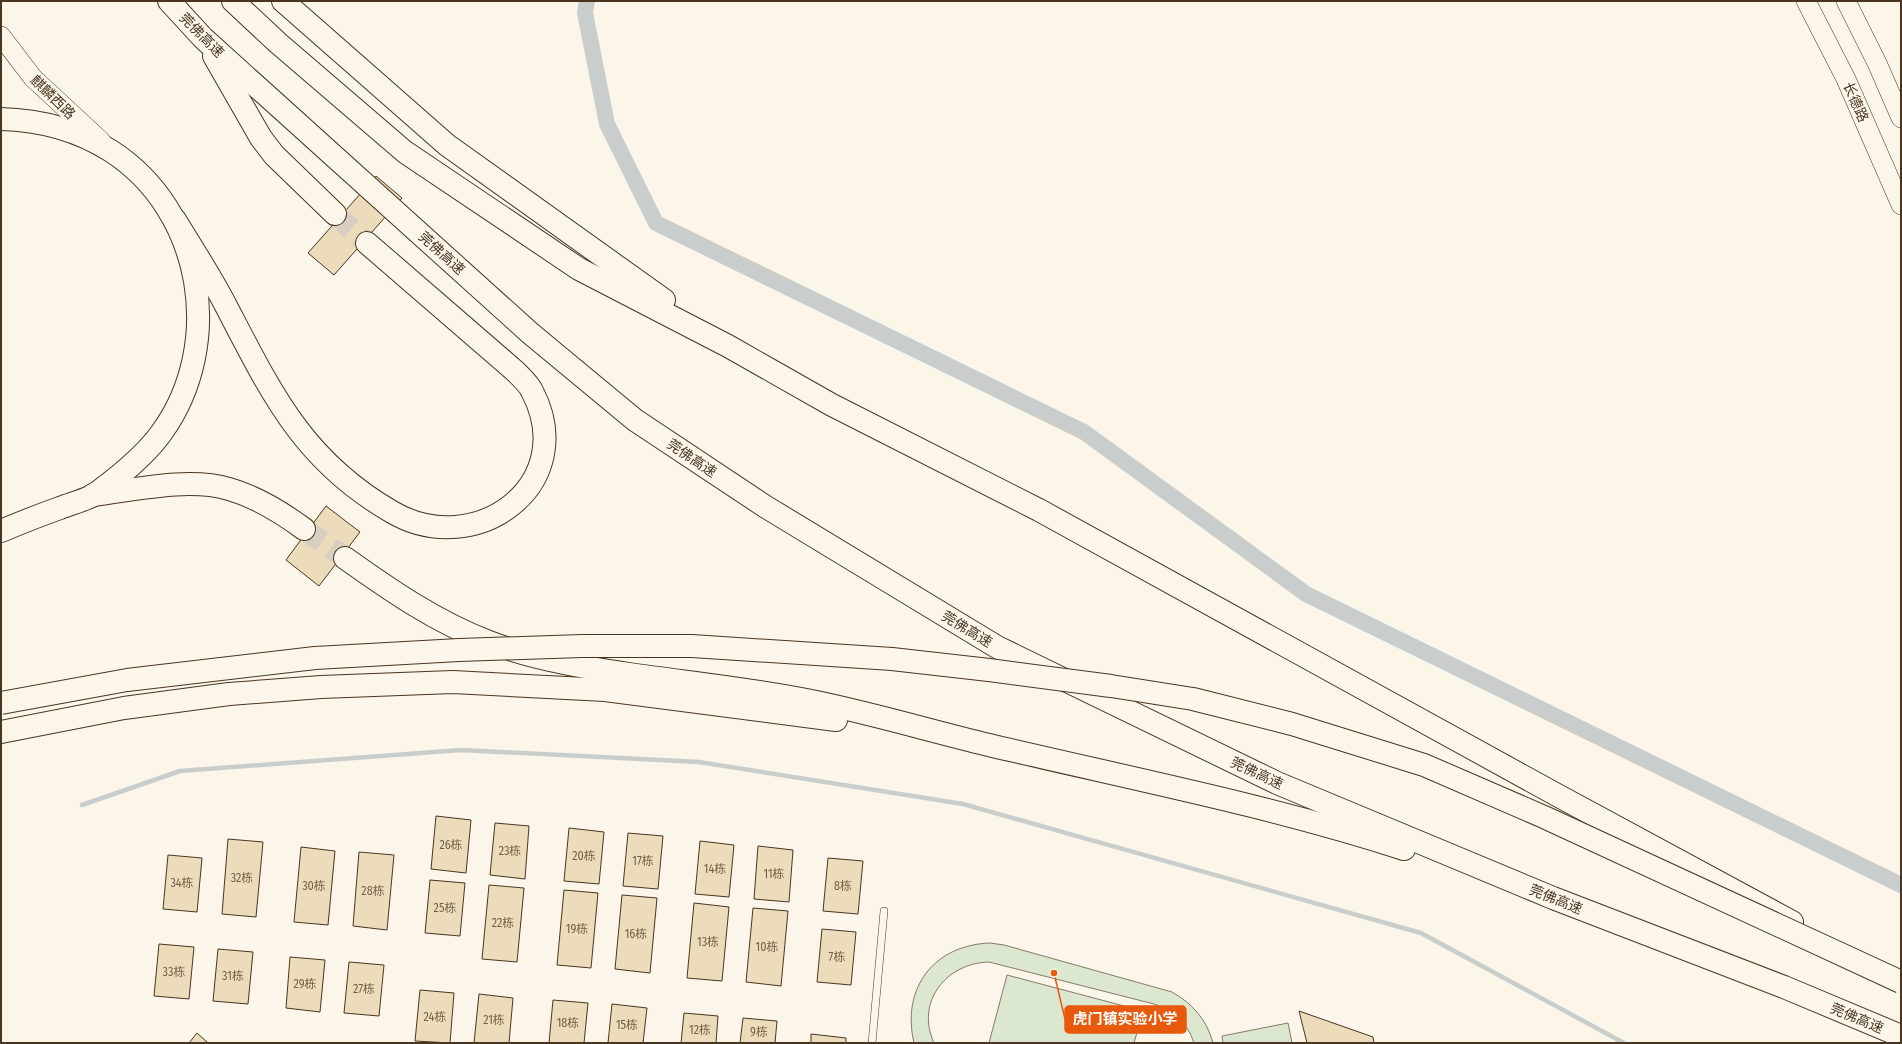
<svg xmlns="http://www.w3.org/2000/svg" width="1902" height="1044" viewBox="0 0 1902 1044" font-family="'Fira Sans Condensed','Noto Sans SC',sans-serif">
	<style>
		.green { fill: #dce7d0; stroke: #887966 }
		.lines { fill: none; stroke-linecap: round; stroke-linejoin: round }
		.stream { stroke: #c9cecd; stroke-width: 4.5 }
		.canal { stroke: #c9cecd; stroke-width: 16 }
		.building { fill: #ecdcbc; stroke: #4a3520 }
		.motorway-tunnel { stroke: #d8cfc1; stroke-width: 22; stroke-dasharray: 22 11; stroke-linecap: butt }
		.service-casing { stroke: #4a3520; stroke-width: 8 }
		.secondary-casing { stroke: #4a3520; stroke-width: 20 }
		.primary-casing { stroke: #4a3520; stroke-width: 24 }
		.motorway-casing { stroke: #4a3520; stroke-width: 24 }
		.service { stroke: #fbf6e9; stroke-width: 7 }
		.secondary { stroke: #fbf6e9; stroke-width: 19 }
		.primary { stroke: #fbf6e9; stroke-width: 22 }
		.motorway { stroke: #fbf6e9; stroke-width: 22 }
		.motorway-bridge-casing { stroke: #4a3520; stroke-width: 24; stroke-linecap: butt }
		.motorway-bridge { stroke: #fbf6e9; stroke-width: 22 }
		.labels { text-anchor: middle; stroke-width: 3; stroke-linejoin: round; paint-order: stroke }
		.number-label { font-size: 12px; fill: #725f47 }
		.street-label { font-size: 14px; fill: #4a3520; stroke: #fbf6e9 }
		.leader { fill: none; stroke: #e8590c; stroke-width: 1.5 }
		.callout-dot { fill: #e8590c; stroke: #fbf6e9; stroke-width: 1.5 }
		.callout { fill: #e8590c; stroke: #e8590c; stroke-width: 1.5 }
		.callout-label { font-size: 15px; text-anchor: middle; font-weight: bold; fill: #fff }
	</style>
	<rect width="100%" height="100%" fill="#fbf6e9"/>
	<g class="green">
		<path d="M990,943L1004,945L1172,992C1193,1004 1207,1020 1213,1043H1194C1188,1023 1173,1011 1154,1004L989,962C947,963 915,1001 934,1043H914C901,988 934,945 990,943Z"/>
		<polygon points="1007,975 1143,1011 1134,1043 989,1043"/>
		<polygon points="1288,1023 1292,1043 1223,1043 1222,1036"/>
	</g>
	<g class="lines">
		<polyline class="stream" points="82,805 180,771 461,750 699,762 963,804 1421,933 1624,1043"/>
		<polyline class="canal" points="587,1 585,13 607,124 656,223 1084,432 1306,594 1901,885"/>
	</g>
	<g class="building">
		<polygon points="376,176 402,198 334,275 308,253"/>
		<polygon points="326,506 360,532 319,586 286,560"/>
		<polygon points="436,816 471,820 466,873 431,869"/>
		<polygon points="495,823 529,826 525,879 490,875"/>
		<polygon points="569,828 604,832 599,884 564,881"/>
		<polygon points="628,833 663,836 658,889 623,886"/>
		<polygon points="228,839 263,842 256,917 222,914"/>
		<polygon points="700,841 734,845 729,897 695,894"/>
		<polygon points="758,846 793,850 789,902 754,899"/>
		<polygon points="301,847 335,851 328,925 294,922"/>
		<polygon points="359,852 394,855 387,930 353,926"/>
		<polygon points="168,855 202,858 197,912 163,909"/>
		<polygon points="828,858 863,861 858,914 823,911"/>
		<polygon points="430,880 465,883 460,936 425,933"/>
		<polygon points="489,885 524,888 517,962 482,959"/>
		<polygon points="564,890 598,893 591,968 557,965"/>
		<polygon points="622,895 657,898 650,973 615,969"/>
		<polygon points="694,903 729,907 722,981 687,978"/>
		<polygon points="753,908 788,911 781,986 746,982"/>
		<polygon points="822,929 856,932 851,985 817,982"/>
		<polygon points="159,944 194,947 189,999 154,996"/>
		<polygon points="218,949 253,952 248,1004 213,1001"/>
		<polygon points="290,957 325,960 320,1012 286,1008"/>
		<polygon points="349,962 384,965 379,1016 344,1013"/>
		<polygon points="420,990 454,993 450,1043 415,1041"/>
		<polygon points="479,994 513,998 509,1043 474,1043"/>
		<polygon points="553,1000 588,1003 584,1043 549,1043"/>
		<polygon points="612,1004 647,1008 643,1043 608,1043"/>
		<polygon points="1299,1011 1373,1037 1374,1043 1307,1043"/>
		<polygon points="684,1013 718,1016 716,1043 681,1043"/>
		<polygon points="743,1018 777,1021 775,1043 740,1043"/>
		<polygon points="197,1033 208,1043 189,1043"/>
		<polygon points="811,1034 846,1038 846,1043 811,1043"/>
	</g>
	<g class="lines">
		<g class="motorway-tunnel">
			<polyline points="335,214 367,243"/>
			<polyline points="304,529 345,558"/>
		</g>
		<defs>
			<polyline id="service" points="872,1043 884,911"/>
			<g id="secondary">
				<polyline points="1806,1 1846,79 1901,205"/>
				<polyline points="1846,1 1877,63 1901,118"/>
				<polyline points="1,36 33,78 101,141"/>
			</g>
			<path id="primary" d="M1,119C40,120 78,130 111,151C204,211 225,344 162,432C148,452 129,468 110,483C104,487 98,493 92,496C82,501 70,504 60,508C40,515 20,523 1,531"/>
			<g id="motorway">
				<polyline points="169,1 203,38 530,333 635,420 766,507 997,647 1277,783 1553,898 1784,987 1901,1036"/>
				<polyline points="233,1 278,43 405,152 579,269 728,346 832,405 1039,510 1557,795 1792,922"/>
				<polyline points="283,1 447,145 664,300"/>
				<polyline points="214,56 261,138 274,155 335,214"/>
				<path d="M175,220C192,248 210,275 225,304C271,392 302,460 392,512C476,561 581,484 532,391C529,384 521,377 515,371L367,243"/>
				<path d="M93,495C134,490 188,477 229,489C257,497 281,512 304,529"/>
				<path d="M345,558C390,590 436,622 489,642C534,659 582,667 629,674C692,683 754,689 816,702C874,714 931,731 989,745C1128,778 1268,805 1404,849"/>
				<polyline points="1,732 124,708 229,694 321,687 453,682 605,690 836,720"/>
			</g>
		</defs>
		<use href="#service" class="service-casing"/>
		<use href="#secondary" class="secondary-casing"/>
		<use href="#primary" class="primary-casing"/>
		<use href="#motorway" class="motorway-casing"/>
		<use href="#service" class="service"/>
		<use href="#secondary" class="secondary"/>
		<use href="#primary" class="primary"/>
		<use href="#motorway" class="motorway"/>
		<defs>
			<polyline id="motorway-bridge" points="1,703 127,680 315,658 459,650 582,646 692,646 892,659 989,670 1111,686 1193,699 1292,724 1424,765 1544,817 1901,982"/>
		</defs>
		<use href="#motorway-bridge" class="motorway-bridge-casing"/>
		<use href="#motorway-bridge" class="motorway-bridge"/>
	</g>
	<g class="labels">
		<g class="number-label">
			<text x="451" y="849">26栋</text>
			<text x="510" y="855">23栋</text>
			<text x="584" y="860">20栋</text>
			<text x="643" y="865">17栋</text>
			<text x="715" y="873">14栋</text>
			<text x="774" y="878">11栋</text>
			<text x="242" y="882">32栋</text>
			<text x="182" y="887">34栋</text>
			<text x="314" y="890">30栋</text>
			<text x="843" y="890">8栋</text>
			<text x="373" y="895">28栋</text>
			<text x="445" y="912">25栋</text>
			<text x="503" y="927">22栋</text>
			<text x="577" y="933">19栋</text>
			<text x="636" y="938">16栋</text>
			<text x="708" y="946">13栋</text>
			<text x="767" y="951">10栋</text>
			<text x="837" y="961">7栋</text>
			<text x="174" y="976">33栋</text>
			<text x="233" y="980">31栋</text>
			<text x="305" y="988">29栋</text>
			<text x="364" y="993">27栋</text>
			<text x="435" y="1021">24栋</text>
			<text x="494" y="1024">21栋</text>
			<text x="568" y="1027">18栋</text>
			<text x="627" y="1029">15栋</text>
			<text x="700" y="1034">12栋</text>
			<text x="759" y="1036">9栋</text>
		</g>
		<g class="street-label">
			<text transform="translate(202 35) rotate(45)" y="5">莞佛高速</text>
			<text transform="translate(53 97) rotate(44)" y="5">麒麟西路</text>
			<text transform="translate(1856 102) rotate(66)" y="5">长德路</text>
			<text transform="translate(442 253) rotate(42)" y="5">莞佛高速</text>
			<text transform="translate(692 458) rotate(34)" y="5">莞佛高速</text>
			<text transform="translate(967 629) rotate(31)" y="5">莞佛高速</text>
			<text transform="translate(1257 773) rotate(25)" y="5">莞佛高速</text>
			<text transform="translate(1556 899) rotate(22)" y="5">莞佛高速</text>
			<text transform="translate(1857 1018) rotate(23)" y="5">莞佛高速</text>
		</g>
	</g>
	<path class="leader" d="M1054 973L1065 1019"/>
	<circle class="callout-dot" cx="1054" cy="973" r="4"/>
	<rect class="callout" x="1065" y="1006" width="121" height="27" rx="4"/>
	<g class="callout-label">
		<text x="1125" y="1024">虎门镇实验小学</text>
	</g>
	<rect width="1902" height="1044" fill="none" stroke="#4a3520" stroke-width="4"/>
</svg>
